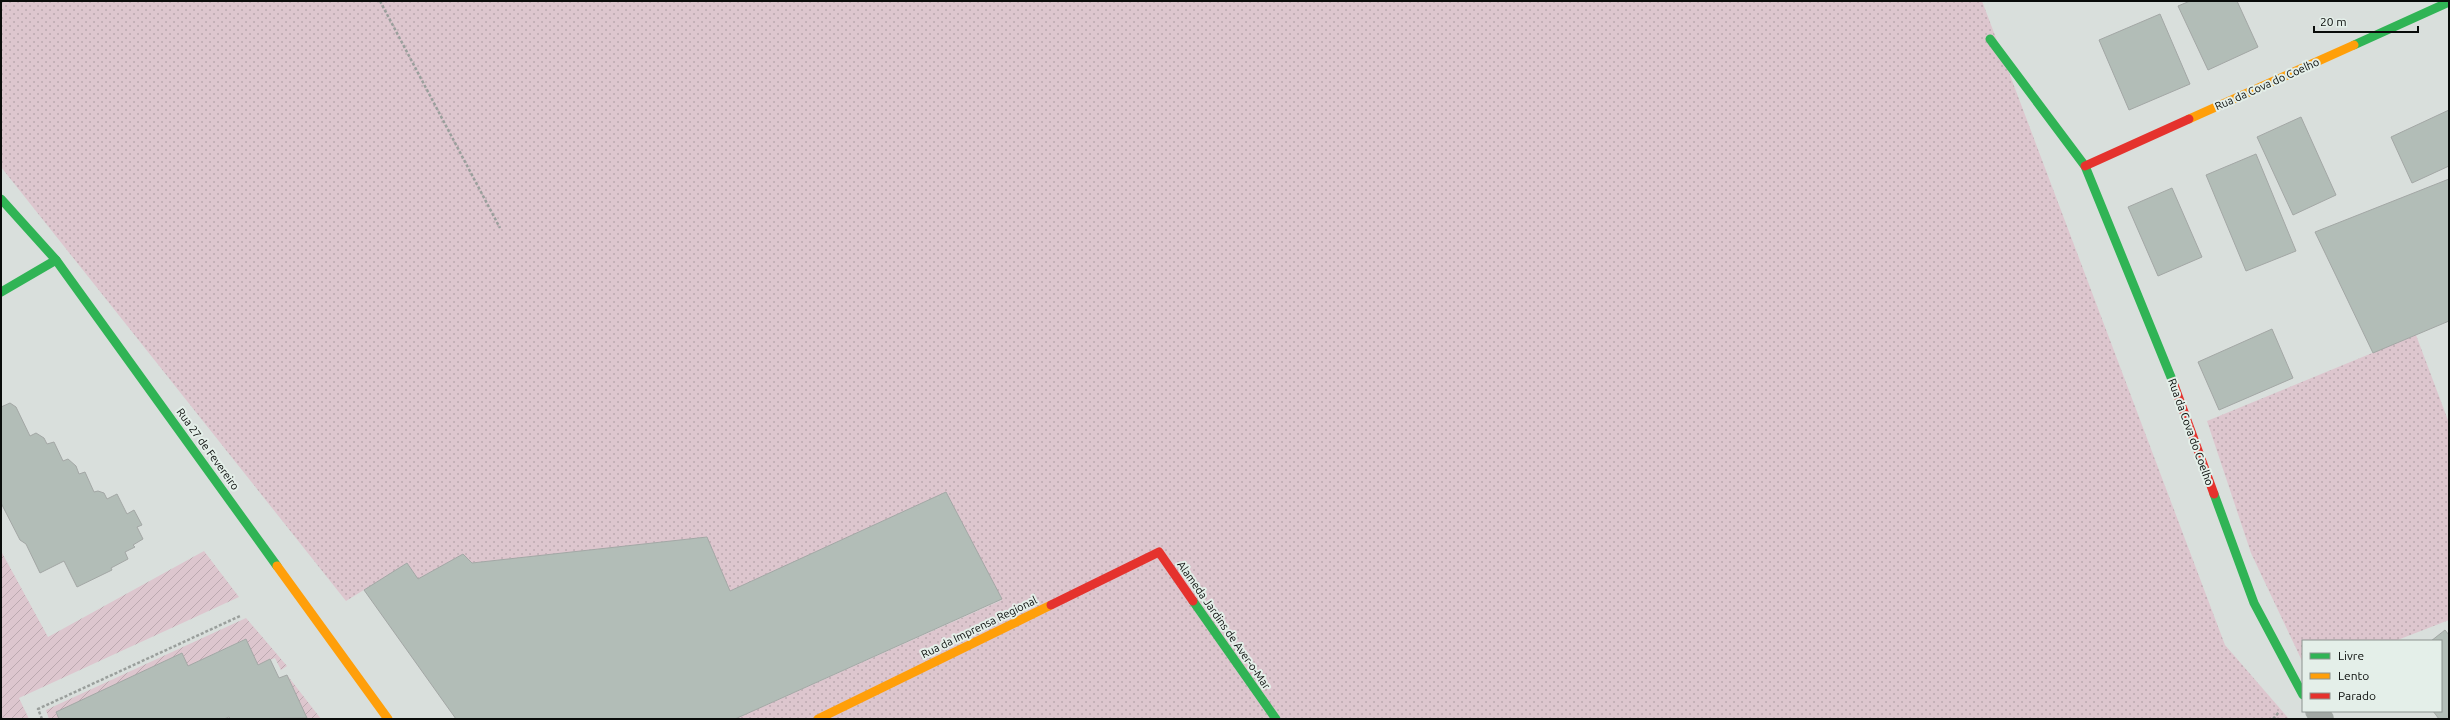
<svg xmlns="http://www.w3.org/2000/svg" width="2450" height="720" viewBox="0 0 2450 720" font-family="Ubuntu,sans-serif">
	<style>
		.grass { fill: url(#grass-dots) }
		.garden { fill: url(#garden-furrows) }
		.building { fill: #b2bdb7; stroke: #a3a7a5 }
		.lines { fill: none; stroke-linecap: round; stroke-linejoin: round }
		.path { stroke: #9a9f9c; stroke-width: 2.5; stroke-dasharray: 3 2; stroke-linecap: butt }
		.street { stroke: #a1a8a4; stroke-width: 22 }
		.fast { stroke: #30b455; stroke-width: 9 }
		.slow { stroke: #ff9f0a; stroke-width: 9 }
		.jam { stroke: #e5322d; stroke-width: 9 }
		.labels { text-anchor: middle; stroke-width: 4; stroke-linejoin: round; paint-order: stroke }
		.street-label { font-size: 11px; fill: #090c0a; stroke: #e4efe9 }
	</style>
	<defs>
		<pattern id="grass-dots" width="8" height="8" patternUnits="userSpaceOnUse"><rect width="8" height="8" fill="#ddc6ce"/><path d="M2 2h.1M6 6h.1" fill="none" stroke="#bca9b0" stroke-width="1.8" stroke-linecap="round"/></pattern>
		<pattern id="garden-furrows" width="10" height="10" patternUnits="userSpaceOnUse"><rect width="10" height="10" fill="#ddc6ce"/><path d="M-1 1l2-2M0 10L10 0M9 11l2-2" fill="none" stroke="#bca9b0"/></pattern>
	</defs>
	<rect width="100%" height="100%" fill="#d9dfdc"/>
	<g class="grass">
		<polygon points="1,1 1982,1 2225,645 2289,719 735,719 1002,600 946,492 730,591 707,537 472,563 463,554 418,579 407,563 346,601 1,167"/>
		<polygon points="2416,335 2449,423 2449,620 2395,641 2303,641 2303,663 2251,553 2207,421"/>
	</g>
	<g class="garden">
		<polygon points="1,551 48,637 204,551 239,597 19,698 29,719 1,719"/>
		<polygon points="246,618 287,666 281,670 275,658 258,665 245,639 188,666 182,653 56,712 59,719 49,719 46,710"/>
		<polygon points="287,675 321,719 305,719 307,718"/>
	</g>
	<g class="building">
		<polygon points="2190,1 2237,1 2258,47 2208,70 2178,6"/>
		<polygon points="2160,14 2190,84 2129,110 2099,40"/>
		<polygon points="2449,110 2449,166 2412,183 2391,137"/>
		<polygon points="2301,117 2336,195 2293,215 2257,137"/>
		<polygon points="2256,154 2296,251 2246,271 2206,175"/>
		<polygon points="2449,179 2449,321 2373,353 2315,232"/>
		<polygon points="2172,188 2202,257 2158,276 2128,207"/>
		<polygon points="2272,329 2293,378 2219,410 2198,362"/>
		<polygon points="10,403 16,407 30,436 36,433 44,438 47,444 54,442 63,461 68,459 76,466 79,474 85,472 94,492 98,491 104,493 107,499 117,494 127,514 134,510 142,525 137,527 143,539 133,545 135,547 125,552 128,559 111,568 112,570 77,587 64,561 40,573 26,544 20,540 1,503 1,407"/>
		<polygon points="946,492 1002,599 735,719 456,719 364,590 407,563 418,579 463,554 472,563 707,537 730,591"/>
		<polygon points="2445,630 2449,635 2449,719 2439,719 2433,711 2441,711 2441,641 2431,641"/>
		<polygon points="246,639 258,665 270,659 279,678 287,675 307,718 231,719 229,717 224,719 59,719 56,712 182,653 188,666"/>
	</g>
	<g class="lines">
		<g class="path">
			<polyline points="380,1 500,228"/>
			<polyline points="42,719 38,709 240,616"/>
			<polyline points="2273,719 2279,712"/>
		</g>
		<polyline class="street" points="2316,711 2323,719"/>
		<g class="fast">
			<polyline points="1990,39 2085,166 2173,382"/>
			<polyline points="2354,45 2449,2"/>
			<polyline points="1,199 56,260 277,566"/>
			<polyline points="1,292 56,260"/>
			<polyline points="2214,494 2254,603 2303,695"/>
			<polyline points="1193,601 1276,719"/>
		</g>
		<g class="slow">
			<polyline points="2189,119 2354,45"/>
			<polyline points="277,566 388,719"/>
			<polyline points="818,719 1051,605"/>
		</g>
		<g class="jam">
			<polyline points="2085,166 2189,119"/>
			<polyline points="2173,382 2214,494"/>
			<polyline points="1051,605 1159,552 1193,601"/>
		</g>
	</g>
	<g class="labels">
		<g class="street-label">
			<text transform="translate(2267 84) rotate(-24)" y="4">Rua da Cova do Coelho</text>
			<text transform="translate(2191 432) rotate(70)" y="4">Rua da Cova do Coelho</text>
			<text transform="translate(208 449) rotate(54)" y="4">Rua 27 de Fevereiro</text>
			<text transform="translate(1224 625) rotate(55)" y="4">Alameda Jardins de Aver-o-Mar</text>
			<text transform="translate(979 627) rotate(-26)" y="4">Rua da Imprensa Regional</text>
		</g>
	</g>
	<rect width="2450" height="720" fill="none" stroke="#090c0a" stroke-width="4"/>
	<rect x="2302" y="640" width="140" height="72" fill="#e4efe9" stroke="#8c9490"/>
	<rect x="2310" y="653" width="20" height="6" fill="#30b455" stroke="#8c9490"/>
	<text x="2338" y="660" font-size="12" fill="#090c0a">Livre</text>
	<rect x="2310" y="673" width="20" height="6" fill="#ff9f0a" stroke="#8c9490"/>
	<text x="2338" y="680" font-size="12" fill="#090c0a">Lento</text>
	<rect x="2310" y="693" width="20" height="6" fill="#e5322d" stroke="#8c9490"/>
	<text x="2338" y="700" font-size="12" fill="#090c0a">Parado</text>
	<path d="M2314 26v6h104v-6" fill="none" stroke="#090c0a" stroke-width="2"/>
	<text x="2320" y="26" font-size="12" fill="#090c0a" stroke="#e4efe9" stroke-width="3" paint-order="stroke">20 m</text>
</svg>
